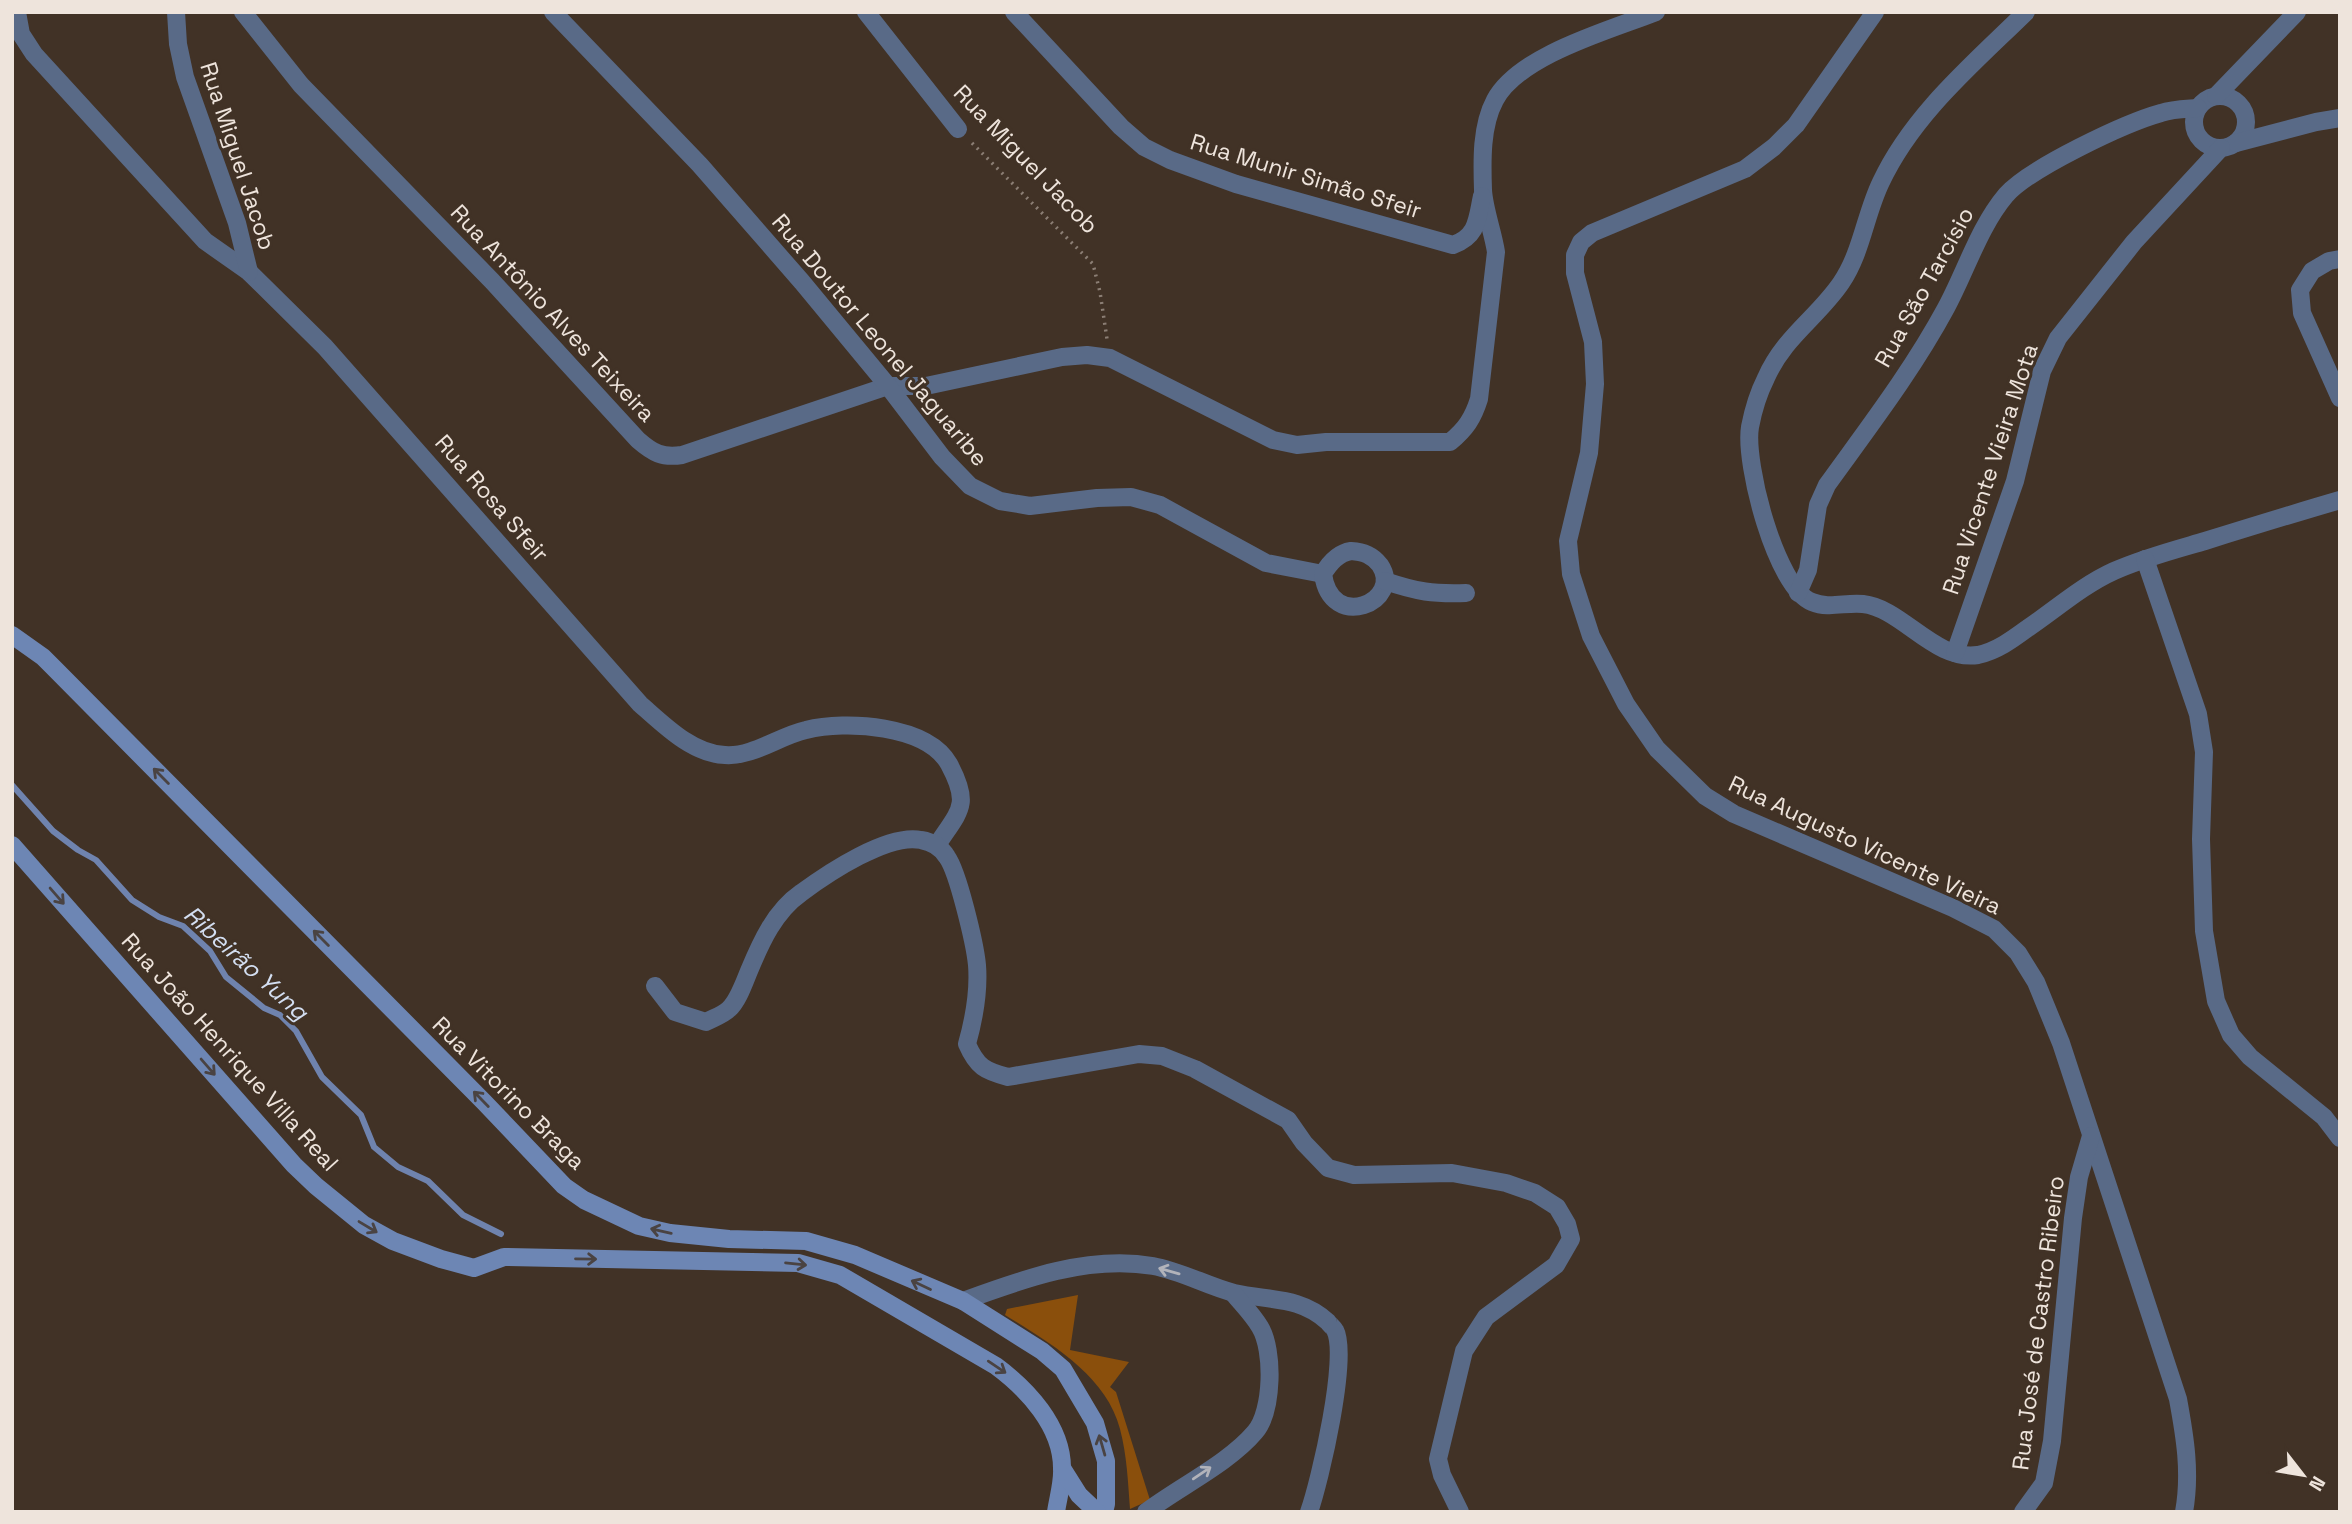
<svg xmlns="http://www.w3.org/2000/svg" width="2352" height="1524" viewBox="0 0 2352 1524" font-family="'Space Grotesk',sans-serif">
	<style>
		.green { fill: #8a4f0c }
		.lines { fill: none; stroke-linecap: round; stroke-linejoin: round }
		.stream { stroke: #6f83ae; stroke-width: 6 }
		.path { stroke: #8b7e74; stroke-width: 3.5; stroke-dasharray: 2 5; stroke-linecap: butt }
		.street { stroke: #596a87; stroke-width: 18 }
		.secondary { stroke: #6d86b4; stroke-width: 18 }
		.oneway { stroke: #4a4342 }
		.oneway2 { stroke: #b2b3ba }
		.labels { text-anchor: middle; stroke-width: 6; stroke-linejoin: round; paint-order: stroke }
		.street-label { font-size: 23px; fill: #eee4dc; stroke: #413226 }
		.water-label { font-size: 24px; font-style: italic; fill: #d3def1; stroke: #413226 }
	</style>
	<rect width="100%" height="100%" fill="#413226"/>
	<path class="green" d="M1078,1295L1070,1350L1129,1362L1110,1387L1116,1392L1150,1500L1130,1509C1128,1482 1127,1456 1120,1429C1106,1375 1050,1343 1005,1315L1007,1309Z"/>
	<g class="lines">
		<polyline class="stream" points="12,785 53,831 78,850 96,860 132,900 159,917 183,926 210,951 226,977 264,1008 280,1015 296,1031 322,1077 361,1115 374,1147 398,1167 428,1181 463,1215 501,1234"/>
		<polyline class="path" points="972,143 1093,264 1100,292 1107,339"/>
		<g class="street">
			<path d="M17,12L21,34L34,54L205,241L249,272L325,347L640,704C663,724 692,754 725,755C753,757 779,736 806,730C846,720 927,725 949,764C971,805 960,810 937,845"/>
			<polyline points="176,12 178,44 185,77 237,223 249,272"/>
			<path d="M243,12L301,85L492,281L638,440C653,453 662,458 682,455L888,386H926L1062,357L1087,355L1110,358L1273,440L1297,445L1326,442H1450C1466,429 1473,418 1479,399L1496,252C1493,232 1484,209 1483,190C1482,161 1481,126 1495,100C1519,55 1610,30 1656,12"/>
			<polyline points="553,12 700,165 802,282 888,386 942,457 970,486 1000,501 1030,506 1097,498 1131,497 1160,505 1266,563 1323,574"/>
			<polyline points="866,12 958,129"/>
			<path d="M1014,12L1121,127L1144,147L1170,160L1236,184L1453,245C1478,236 1477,219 1482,196"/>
			<path d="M1875,12L1796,125L1774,147L1745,169L1592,233L1581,242L1575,255V273L1593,342L1595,384L1589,453L1568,541L1571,574L1591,636L1626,704L1657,749L1705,796L1734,814L1953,908L1994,929L2018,953L2036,982L2061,1043L2178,1399C2185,1437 2191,1473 2184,1512"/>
			<path d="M2026,12C1973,64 1913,114 1881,182C1865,215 1862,252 1841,283C1817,318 1784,337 1766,378C1759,392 1753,411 1750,427C1744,463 1776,588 1812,602C1829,609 1846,602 1863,604C1902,608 1935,662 1978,655C1997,651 2013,639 2028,628C2056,609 2083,585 2114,571C2143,558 2174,550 2205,541C2250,527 2295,513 2340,500"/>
			<circle cx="2220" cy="122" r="26"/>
			<polyline points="2216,96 2297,12"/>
			<polyline points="2236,143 2316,122 2340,118"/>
			<polyline points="2340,259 2329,261 2312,271 2300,290 2302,313 2340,398"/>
			<path d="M1351,551C1364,552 1372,555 1380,565C1404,601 1331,633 1323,574C1330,562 1338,553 1351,551Z"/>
			<polyline points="2145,559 2198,714 2204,752 2201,839 2204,931 2216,1001 2231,1035 2250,1057 2324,1117 2340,1138"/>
			<path d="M1385,581C1418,592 1432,594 1466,593"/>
			<path d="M1798,593L1808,570L1818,505L1827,485C1868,428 1912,371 1946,308C1966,271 1979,227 2006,195C2030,168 2125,123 2161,113C2173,109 2186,109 2198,108"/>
			<polyline points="1955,653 2015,481 2042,371 2058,338 2134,242 2221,148"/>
			<path d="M655,986L675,1012L706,1022C713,1018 723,1015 729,1009C738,1001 744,983 749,971C761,942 775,911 801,893C828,873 888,833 921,840C933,842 941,847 947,857C958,872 975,944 977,965C979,991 974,1019 967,1044C977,1067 985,1071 1008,1077L1139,1054L1162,1056L1195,1069L1288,1120L1304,1143L1328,1168L1354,1175L1452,1173L1506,1183L1535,1193L1557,1207L1567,1224L1571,1239L1556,1265L1486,1317L1464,1351L1438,1459L1442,1475L1460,1512"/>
			<path d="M963,1301C1023,1279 1088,1255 1153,1266C1181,1271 1207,1286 1234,1293C1269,1301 1300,1296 1328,1322C1328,1323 1335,1329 1335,1330C1349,1356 1320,1481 1309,1512"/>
			<path d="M1146,1512C1179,1487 1229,1463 1255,1432C1273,1411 1274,1350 1260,1327C1253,1315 1242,1304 1233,1293"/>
			<polyline points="2023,1512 2044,1483 2052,1441 2073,1218 2079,1177 2091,1136"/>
		</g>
		<g class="secondary">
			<polyline points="12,635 43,657 54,668 484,1102 564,1186 584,1200 639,1226 670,1233 729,1239 806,1241 855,1255 963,1301 1042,1351 1063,1369 1095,1423 1106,1461 1106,1504 1104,1512"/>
			<path d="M12,845L294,1165L316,1186L364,1225L393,1241L441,1259L474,1268L504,1257L798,1263L840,1275L996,1366C1027,1389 1062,1426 1062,1468C1063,1482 1058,1498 1056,1512"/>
			<polyline points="1062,1468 1079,1495 1097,1512"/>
		</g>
	</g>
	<defs><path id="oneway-shaft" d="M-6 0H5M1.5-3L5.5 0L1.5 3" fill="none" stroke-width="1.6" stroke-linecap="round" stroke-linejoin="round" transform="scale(1.75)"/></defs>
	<g class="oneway">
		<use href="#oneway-shaft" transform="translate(161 776) rotate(-135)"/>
		<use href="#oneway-shaft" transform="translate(57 896) rotate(49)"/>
		<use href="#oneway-shaft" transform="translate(321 938) rotate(-135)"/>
		<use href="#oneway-shaft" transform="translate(208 1067) rotate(49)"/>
		<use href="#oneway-shaft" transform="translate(481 1099) rotate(-134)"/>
		<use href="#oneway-shaft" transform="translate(368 1227) rotate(31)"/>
		<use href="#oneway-shaft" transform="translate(661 1231) rotate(-167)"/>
		<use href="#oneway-shaft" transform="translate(586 1259) rotate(1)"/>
		<use href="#oneway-shaft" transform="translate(796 1264) rotate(6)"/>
		<use href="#oneway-shaft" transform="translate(921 1285) rotate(-155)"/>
		<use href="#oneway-shaft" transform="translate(997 1367) rotate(34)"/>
		<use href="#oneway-shaft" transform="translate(1102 1445) rotate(-106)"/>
	</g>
	<g class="oneway2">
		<use href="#oneway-shaft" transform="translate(1169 1271) rotate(-164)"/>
		<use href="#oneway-shaft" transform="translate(1202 1473) rotate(-34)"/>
	</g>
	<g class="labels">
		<g class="street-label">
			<text transform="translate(238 156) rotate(72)" y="8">Rua Miguel Jacob</text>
			<text transform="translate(1026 159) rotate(46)" y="8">Rua Miguel Jacob</text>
			<text transform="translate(1306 176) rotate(17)" y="8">Rua Munir Simão Sfeir</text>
			<text transform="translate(1924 287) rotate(-61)" y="8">Rua São Tarcísio</text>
			<text transform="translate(553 313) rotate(47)" y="8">Rua Antônio Alves Teixeira</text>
			<text transform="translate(880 340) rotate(50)" y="8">Rua Doutor Leonel Jaguaribe</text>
			<text transform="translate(1990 469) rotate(-72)" y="8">Rua Vicente Vieira Mota</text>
			<text transform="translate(492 498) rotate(49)" y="8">Rua Rosa Sfeir</text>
			<text transform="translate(1865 845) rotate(25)" y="8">Rua Augusto Vicente Vieira</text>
			<text transform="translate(230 1052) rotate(48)" y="8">Rua João Henrique Villa Real</text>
			<text transform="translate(509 1093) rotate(45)" y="8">Rua Vitorino Braga</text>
			<text transform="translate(2038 1323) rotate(-83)" y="8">Rua José de Castro Ribeiro</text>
		</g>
		<g class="water-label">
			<text transform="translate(246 963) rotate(42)" y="8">Ribeirão Yung</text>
		</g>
	</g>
	<rect width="2352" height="1524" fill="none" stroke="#eee4dc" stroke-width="28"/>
	<g transform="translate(2303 1475) rotate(121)" stroke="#413226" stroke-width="5" paint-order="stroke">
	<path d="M0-5L12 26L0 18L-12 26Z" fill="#eee4dc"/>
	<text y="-10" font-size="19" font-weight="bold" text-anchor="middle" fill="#eee4dc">N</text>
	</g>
</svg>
